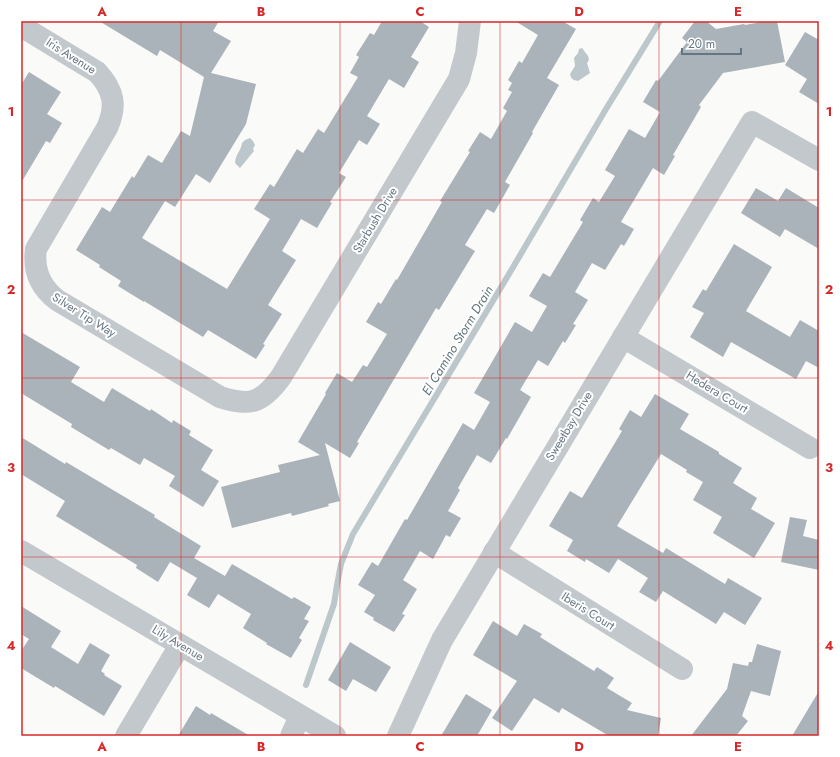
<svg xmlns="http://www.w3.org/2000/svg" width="840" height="757" viewBox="0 0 840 757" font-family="Jost,sans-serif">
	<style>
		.water { fill: #bbc7cb }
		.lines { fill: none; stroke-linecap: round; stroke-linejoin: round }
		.stream { stroke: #bbc7cb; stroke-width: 6 }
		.building { fill: #aab3b9 }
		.minor { stroke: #c3c8cc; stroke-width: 22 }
		.grid { fill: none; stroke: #d62828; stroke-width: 1; stroke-opacity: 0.55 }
		.labels { text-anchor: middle; stroke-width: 4; stroke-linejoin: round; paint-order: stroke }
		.street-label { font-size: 12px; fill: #657683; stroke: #fff }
		.water-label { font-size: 13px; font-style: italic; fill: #60757c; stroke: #fff }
		.neatline { fill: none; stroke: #d62828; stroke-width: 1.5 }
		.grid-label { font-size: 13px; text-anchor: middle; font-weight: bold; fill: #d62828 }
	</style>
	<rect width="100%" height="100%" fill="#fafaf8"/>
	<g class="water">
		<path d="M582,48L588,56L589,60L587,63L590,73L578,81C573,80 571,79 570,74L575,66L574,58L578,53L579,49Z"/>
		<path d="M250,138L253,141L255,145L253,149L254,151L240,168L235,163C235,155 241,151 242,143L245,140Z"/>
	</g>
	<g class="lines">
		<polyline class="stream" points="306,685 334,604 337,585 341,564 353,534 512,269 606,109 660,21"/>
	</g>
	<g class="building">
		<polygon points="99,21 219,21 213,31 231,41 211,73 256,84 246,124 210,183 196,174 175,207 165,201 142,238 227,289 270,219 254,209 270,184 274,187 297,149 303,153 318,129 324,133 358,77 350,73 359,57 356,55 370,33 374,35 382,21 420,21 429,27 411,57 419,62 404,88 389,79 367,116 380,124 367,145 359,140 339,173 346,177 330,202 332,203 317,228 301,219 282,251 296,260 268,305 282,314 263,344 265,345 256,359 208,330 203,337 144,301 144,302 118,286 121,281 99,267 100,265 76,250 102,207 110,212 132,176 134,178 148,155 162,163 181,131 190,136 204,77 160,50 157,56"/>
		<polygon points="515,21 562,21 576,29 547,78 559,85 532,132 533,133 505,182 510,185 494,213 487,209 465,245 475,251 439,310 436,308 357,442 359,443 350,458 325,443 340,501 328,504 329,506 292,516 291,513 232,528 221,487 280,472 278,465 320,455 298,442 326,394 325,393 337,373 352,382 363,365 367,367 387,334 366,322 378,302 381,304 396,279 397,280 442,202 440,201 470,152 468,151 480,132 491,139 507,111 503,108 512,92 508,90 512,83 508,80 519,61 522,63 538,35"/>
		<polygon points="695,21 706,21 716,29 744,24 745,25 767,21 777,21 785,62 723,73 699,105 701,107 673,155 675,156 664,175 653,168 621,222 634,229 624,246 621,244 605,270 592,263 575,292 588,300 573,324 576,325 565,343 563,341 548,366 538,360 520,390 531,397 507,439 506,438 491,463 477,455 458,488 460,490 448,511 461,518 450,537 446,535 433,559 420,551 403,580 417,589 402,614 405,615 394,632 373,620 374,618 364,612 375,595 358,585 372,562 378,566 405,519 407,520 463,423 474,430 490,402 474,393 515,322 532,332 547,306 529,296 543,273 550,277 583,222 580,220 593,198 599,202 615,176 605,170 629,129 645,138 660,112 643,102 656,80 658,81 687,42 682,38"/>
		<polygon points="805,32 819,40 819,104 799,92 807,79 785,65"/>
		<polygon points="29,72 61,92 47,114 62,123 50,143 46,141 21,183 21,85"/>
		<polygon points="756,188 778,201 786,188 819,208 819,249 785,229 780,237 741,213"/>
		<polygon points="734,244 772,267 746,311 790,337 800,320 819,331 819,368 806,361 796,379 731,342 723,357 690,337 704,313 692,307 703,289 706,291"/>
		<polygon points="21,332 80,367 71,382 104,402 112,388 150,411 151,409 172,423 173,420 191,431 189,435 213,450 201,470 219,481 203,507 169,486 175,476 144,458 140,465 111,448 109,450 71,427 72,424 21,393"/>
		<polygon points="655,394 689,414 680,429 719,452 719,454 742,468 733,483 757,498 751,509 775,523 754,558 713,533 722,517 693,500 703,482 686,472 687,470 661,454 617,526 663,553 666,548 725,584 728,578 762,598 745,625 724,612 716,624 663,591 656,602 639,592 648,578 618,559 609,573 586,559 585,562 567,551 573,540 549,526 570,491 582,498 622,431 619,429 630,410 641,417"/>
		<polygon points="21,437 65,464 66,462 155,515 154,517 201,546 194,558 225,576 232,564 292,599 294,597 311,607 304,619 309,621 299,638 302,640 291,658 266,644 267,643 243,628 251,614 218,594 209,608 187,595 197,578 170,562 158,582 136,568 137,565 56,516 65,501 21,474"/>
		<polygon points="790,517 807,520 803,536 819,540 819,570 781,562"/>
		<polygon points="21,606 61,631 51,647 78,664 90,643 110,655 101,671 105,674 104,675 122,686 104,716 55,686 54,688 21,668 21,651 29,639 21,634"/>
		<polygon points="493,621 517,636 524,624 542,634 540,637 594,671 597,667 614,678 607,688 632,703 627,710 661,718 658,736 609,736 562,708 559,713 534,698 512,731 492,718 517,681 473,655"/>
		<polygon points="350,642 391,667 376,692 353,679 346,691 328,680"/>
		<polygon points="757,644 781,651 770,696 751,691 742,716 748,721 736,736 691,736 727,689 733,663 748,666 749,662 752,662"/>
		<polygon points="819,691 819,736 792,736"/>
		<polygon points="466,694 492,710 477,736 441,736"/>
		<polygon points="196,706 210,715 211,713 250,736 178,736"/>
	</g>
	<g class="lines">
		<g class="minor">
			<path d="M21,26L97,72C114,90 117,106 107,128L36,249C33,270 40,287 57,300L220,397C250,407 262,403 281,377L459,79L466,53L470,21"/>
			<polyline points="623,337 810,448"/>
			<polyline points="21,551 335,736"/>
			<polyline points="494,552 682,669"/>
			<polyline points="126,736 180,645"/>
			<polyline points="291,736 300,716"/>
			<polyline points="398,736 442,640 752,122 819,160"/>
		</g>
	</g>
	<path class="grid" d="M181,21V736M340,21V736M500,21V736M659,21V736M21,200H819M21,378H819M21,557H819"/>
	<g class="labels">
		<g class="street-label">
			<text transform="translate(71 56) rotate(32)" y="4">Iris Avenue</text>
			<text transform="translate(375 220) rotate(-59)" y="4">Starbush Drive</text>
			<text transform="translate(84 315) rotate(32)" y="4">Silver Tip Way</text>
			<text transform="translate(717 392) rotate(31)" y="4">Hedera Court</text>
			<text transform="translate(569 426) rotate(-59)" y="4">Sweetbay Drive</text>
			<text transform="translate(588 611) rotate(32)" y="4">Iberis Court</text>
			<text transform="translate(178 643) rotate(31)" y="4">Lily Avenue</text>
		</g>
		<g class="water-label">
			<text transform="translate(457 340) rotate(-59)" y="5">El Camino Storm Drain</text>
		</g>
	</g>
	<rect width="840" height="757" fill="none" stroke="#ffffff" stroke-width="44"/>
	<path d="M682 48v6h59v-6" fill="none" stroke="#657683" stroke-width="2"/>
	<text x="688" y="48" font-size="12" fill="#657683" stroke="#ffffff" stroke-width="3" paint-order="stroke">20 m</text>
	<rect x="22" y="22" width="796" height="713" class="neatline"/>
	<g class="grid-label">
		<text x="102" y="16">A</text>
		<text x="261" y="16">B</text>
		<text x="420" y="16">C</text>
		<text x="579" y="16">D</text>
		<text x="738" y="16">E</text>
		<text x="11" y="116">1</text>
		<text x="829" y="116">1</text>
		<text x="11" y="294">2</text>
		<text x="829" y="294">2</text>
		<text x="11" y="472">3</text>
		<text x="829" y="472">3</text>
		<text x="11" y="650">4</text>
		<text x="829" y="650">4</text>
		<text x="102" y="751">A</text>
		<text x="261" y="751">B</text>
		<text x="420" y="751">C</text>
		<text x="579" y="751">D</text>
		<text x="738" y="751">E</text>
	</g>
</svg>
